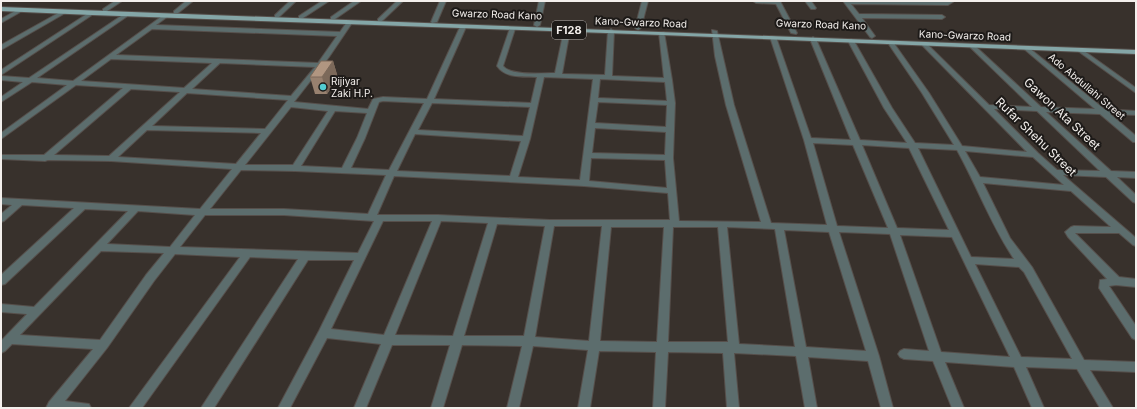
<svg xmlns="http://www.w3.org/2000/svg" width="1137" height="409" viewBox="0 0 1137 409" font-family="Inter,sans-serif">
	<style>
		.lines { fill: none; stroke-linecap: round; stroke-linejoin: round }
		.minor-casing { stroke: #564f4b; stroke-width: 2 }
		.primary-casing { stroke: #564f4b; stroke-width: 2 }
		.minor { fill: #5c6d6d; fill-rule: evenodd }
		.primary { fill: #84a6a7; fill-rule: evenodd }
		.wall { fill: #98816f }
		.shaded-wall { fill: #7c695a }
		.building { fill: #b19681; stroke: #7c695a }
		.poi-dot { fill: #52ccd1; stroke: #1d1a18; stroke-width: 1.5 }
		.labels { text-anchor: middle; stroke-width: 4; stroke-linejoin: round; paint-order: stroke }
		.far-street-label { font-size: 10px; fill: #f3efec; stroke: #1d1a18 }
		.far-poi-label { font-size: 10px; fill: #f3efec; stroke: #1d1a18; text-anchor: start }
		.shield { fill: #1d1a18; stroke: #b3afac; stroke-width: 1 }
		.shield-label { font-size: 11px; font-weight: bold; fill: #f3efec }
		.street-label { font-size: 12px; fill: #f3efec; stroke: #1d1a18 }
	</style>
	<rect width="100%" height="100%" fill="#38312c"/>
	<g class="lines">
		<defs>
			<g id="minor">
				<polygon points="115,1 122,1 107,11 103,11 103,9"/>
				<polygon points="186,1 193,1 178,13 174,13 174,11"/>
				<polygon points="290,1 296,1 279,17 275,17 275,15"/>
				<polygon points="322,1 329,1 303,18 299,18 299,16"/>
				<polygon points="354,1 361,1 335,19 331,19 331,17"/>
				<polygon points="397,1 403,1 382,21 378,21 378,19"/>
				<polygon points="440,1 446,1 437,22 432,23 431,22"/>
				<polygon points="539,1 545,1 540,25 537,27 534,25"/>
				<polygon points="642,1 648,1 641,28 638,30 635,28"/>
				<polygon points="753,1 780,1 797,33 796,34 791,33 776,4 756,3"/>
				<polygon points="805,1 811,1 816,8 815,9 811,9"/>
				<polygon points="843,1 953,1 953,2 948,5 851,4 859,14 942,15 945,17 942,19 862,18 875,36 872,38 870,37"/>
				<polygon points="19,9 24,10 1,23 1,19"/>
				<polygon points="62,11 67,12 1,50 1,45"/>
				<polygon points="90,12 95,13 1,75 1,70"/>
				<path d="M127,12L129,13V15L37,78L73,81L165,14L167,15V17L156,25L340,32L347,22L349,21L352,23L329,57L294,102L368,109L373,99L383,97L427,99L460,27L463,25L466,27L434,99L531,103L537,77C523,76 506,79 497,66L510,28L515,29L503,66C511,76 543,73 555,73L564,30L567,28L570,30L562,74L605,75L608,31L611,29L614,31L612,76L664,78L659,33L664,32L672,80L675,103L673,158L679,221L761,222L726,105L715,56L712,30L717,31L734,105L771,223L827,225L804,140L770,37L771,36L776,37L811,138L851,140L810,39L813,37L816,39L860,140L907,143L884,108L848,41L851,39L854,41L892,108L915,143L954,145L922,93L888,43L891,41L893,42L929,93L962,146L1027,152L921,44L926,43L989,105L1032,107L970,47V45H974L1041,107L1095,109L1023,48L1028,47L1104,109L1136,111V115L1110,114L1136,136V142H1133L1100,114L1046,112L1111,171L1136,172V178L1117,177L1136,195V203L1133,202L1106,177L1063,175L1136,238V246L1133,245L1119,233H1075L1119,277L1136,279V287L1116,285L1109,286L1136,326V340L1132,338L1099,288L1100,280L1107,279L1068,237L1065,232L1071,227L1074,226L1111,227L1071,191L983,183L1010,238L1032,267L1084,360L1136,362V372L1090,370L1113,408H1100L1077,369L1026,367L1044,408H1032L1014,367L945,362L964,408H952L933,361L904,359L900,357L898,354L900,351L904,349L929,351L890,234L839,232L879,356L893,408H881L868,361L808,357L817,408H805L796,356L734,353L739,408H727L723,353L668,352L665,408H653L656,352L599,351L590,408H578L588,350L533,346L519,408H507L522,346L462,345L443,408H431L450,345H392L366,408H354L381,344L327,338L290,408H278L319,331L354,260H308L214,408H201L298,259L250,257L142,408H129L240,257L175,254L154,281L107,348L65,401L89,404L91,408H46L49,402L93,349L12,344L5,351L1,353V341L27,314L1,312V304L34,307L128,211L85,209L5,284L1,285V275L74,208L22,205L4,221L1,222V214L12,205L1,204V198L200,209L232,169L111,161L48,160L45,161L1,159V155H44L123,88L76,85L1,139V133L67,85L32,82L1,102V97L23,82L1,80V76L29,78ZM152,29L337,36L318,63L116,55ZM111,59L212,63L184,88L81,81ZM220,63L315,67L291,96L192,89ZM544,77L593,79L580,180L518,177L530,139ZM600,79L665,82L667,101L598,98ZM131,89L180,92L109,156L54,155ZM187,93L288,100L265,129L152,126ZM383,101L424,103L389,170L351,168L365,138L379,102ZM598,102L667,105L666,127L595,123ZM432,103L530,107L523,136L418,130ZM291,107L328,111L293,165H245ZM994,109L1037,111L1100,171L1057,170L1038,153ZM335,111L367,113L357,138L342,168L301,166ZM595,128L666,132L665,155L592,153ZM147,130L261,133L236,164L118,157ZM415,134L521,141L510,176L397,171ZM813,143L853,145L888,228L837,226ZM862,145L909,148L949,230L897,228ZM918,148L957,150C977,186 991,225 1014,259L971,257ZM965,151L1033,157L1064,185L980,177ZM591,158L665,160L667,188L589,181ZM241,170L295,171L386,175L368,214L284,209H210ZM394,176L584,186L668,193L670,220H550L438,215H377ZM138,211L195,215L170,247L107,244ZM205,215H284L374,221L358,253L180,247ZM383,221H432L384,335L331,329ZM441,221L488,223L453,336L395,335ZM497,224L545,226L524,336H464ZM554,226H602L589,341L535,337ZM611,227H664L657,342L600,341ZM673,227H718L728,342H668ZM727,227L775,229L795,347L739,344ZM784,230L829,232L866,351L806,347ZM900,235L952,237L1010,357L941,352ZM101,251L164,253L146,275L100,340L20,335ZM975,264L1019,267L1024,272L1072,359L1021,357Z"/>
				<polygon points="1080,48 1136,88 1136,93 1078,51 1077,50"/>
			</g>
			<polygon id="primary" points="1,7 1136,50 1136,54 662,35 92,15 1,11"/>
		</defs>
		<use href="#minor" class="minor-casing"/>
		<use href="#primary" class="primary-casing"/>
		<use href="#minor" class="minor"/>
		<use href="#primary" class="primary"/>
	</g>
	<polygon class="wall" points="333,61 338,78 327,94 315,94 310,77"/>
	<polygon class="shaded-wall" points="333,61 338,78 327,94 322,77"/>
	<polygon class="building" points="321,61 333,61 322,77 310,77"/>
	<circle class="poi-dot" cx="323" cy="87" r="4"/>
	<g class="labels">
		<g class="far-street-label">
			<text transform="translate(497 14) rotate(2)" y="4">Gwarzo Road Kano</text>
			<text transform="translate(641 22) rotate(2)" y="4">Kano-Gwarzo Road</text>
			<text transform="translate(821 24) rotate(2)" y="4">Gwarzo Road Kano</text>
			<text transform="translate(965 35) rotate(2)" y="4">Kano-Gwarzo Road</text>
			<text transform="translate(1087 86) rotate(40)" y="4">Ado Abdullahi Street</text>
		</g>
		<g class="far-poi-label">
			<text x="331" y="85">Rijiyar<tspan x="331" dy="12">Zaki H.P.</tspan></text>
		</g>
		<rect class="shield" x="552" y="21" width="34" height="18" rx="3"/>
		<g class="shield-label">
			<text x="569" y="34">F128</text>
		</g>
		<g class="street-label">
			<text transform="translate(1062 114) rotate(43)" y="4">Gawon Ata Street</text>
			<text transform="translate(1036 137) rotate(44)" y="4">Rufar Shehu Street</text>
		</g>
	</g>
	<rect width="1137" height="409" fill="none" stroke="#f3efec" stroke-width="4"/>
</svg>
